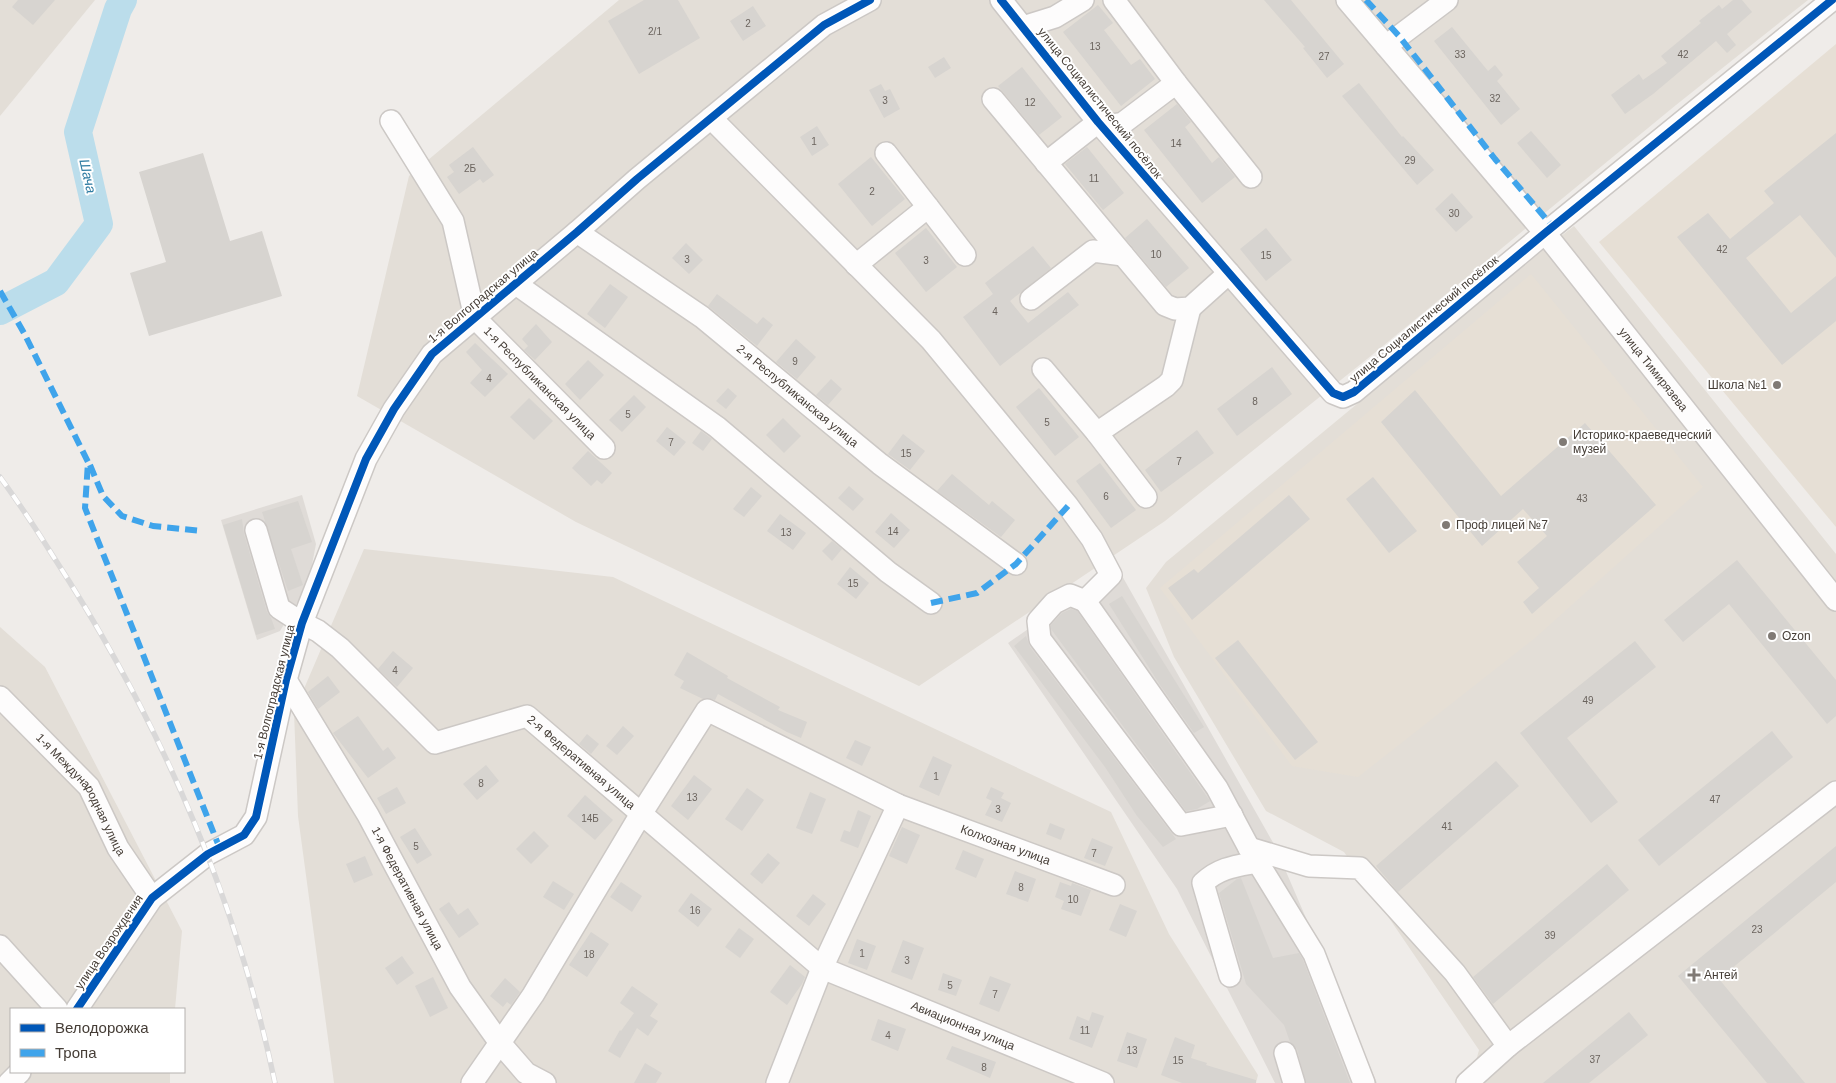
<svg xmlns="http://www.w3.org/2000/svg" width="1836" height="1083" viewBox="0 0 1836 1083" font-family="Helvetica,sans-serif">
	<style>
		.residential { fill: #e3ded7 }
		.industrial { fill: #dfdbd7 }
		.education { fill: #e6dfd5 }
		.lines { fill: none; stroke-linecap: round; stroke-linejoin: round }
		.river { stroke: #bbddeb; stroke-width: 28 }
		.building { fill: #d7d4d0 }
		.minor-casing { stroke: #ccc8c5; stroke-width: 24 }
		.minor { stroke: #fdfcfc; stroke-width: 21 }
		.rail-casing { stroke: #d9d8d8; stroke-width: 5.5 }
		.rail { stroke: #fff; stroke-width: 4; stroke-dasharray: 11; stroke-linecap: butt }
		.quiet { stroke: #3fa4eb; stroke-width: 6; stroke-dasharray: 12 6; stroke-linecap: butt }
		.cycleway-casing { stroke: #fff; stroke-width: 11 }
		.cycleway { stroke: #0057b8; stroke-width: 8 }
		.poi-dot { fill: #807a75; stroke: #fff; stroke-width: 2 }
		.labels { text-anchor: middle; stroke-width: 4; stroke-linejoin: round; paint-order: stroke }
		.number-label { font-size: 10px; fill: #6b645e }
		.street-label { font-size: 12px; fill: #453d36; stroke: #fff }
		.poi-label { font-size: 12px; fill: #453d36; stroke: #fff; text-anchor: start }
		.water-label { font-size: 14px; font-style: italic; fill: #327ea3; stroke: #fff }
	</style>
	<rect width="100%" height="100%" fill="#efece9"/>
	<g class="residential">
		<polygon points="0,0 95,0 0,116"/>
		<polygon points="619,0 1808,0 1676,105 1372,355 1165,521 919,686 576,522 357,396 409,176"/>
		<polygon points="1574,226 1836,554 1836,1083 1470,1083 1479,1050 1344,852 1266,811 1174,657 1146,588 1166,562 1537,255"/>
		<polygon points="364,549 613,577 1111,812 1169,934 1258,1075 1256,1083 334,1083 298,816 294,712"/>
		<polygon points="0,627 45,667 182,931 175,1009 11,1009 11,1072 170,1072 170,1083 0,1083"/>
	</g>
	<g class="industrial">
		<polygon points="302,495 316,544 308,585 280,631 257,640 221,520"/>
		<polygon points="1117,567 1275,846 1377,1083 1275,1083 1177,889 1008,643"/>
	</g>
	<g class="education">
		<polygon points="1836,44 1836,527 1599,242"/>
		<polygon points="1531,274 1703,487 1535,638 1358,777 1292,766 1160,588"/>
	</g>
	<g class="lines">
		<polyline class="river" points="0,311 56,282 99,224 78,132 118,9 123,0"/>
	</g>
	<g class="building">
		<polygon points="18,0 55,0 33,25 12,7"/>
		<polygon points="644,0 678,0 700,38 639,74 608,21"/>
		<polygon points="1264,0 1291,0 1344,64 1327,78 1303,48 1305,47"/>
		<polygon points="1733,0 1742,0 1752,12 1727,34 1736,45 1727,53 1716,41 1653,94 1625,114 1611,95 1639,74 1643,80 1667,63 1661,56 1701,23 1699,21 1719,5 1722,9"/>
		<polygon points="1098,5 1113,23 1104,30 1131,65 1140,59 1155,79 1121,106 1063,32"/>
		<polygon points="753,6 766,26 743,41 730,21"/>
		<polygon points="1452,27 1488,71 1495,65 1503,75 1497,81 1520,109 1501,125 1434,41"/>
		<polygon points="944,57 951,68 935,78 928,67"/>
		<polygon points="1022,67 1062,117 1039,135 998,86"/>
		<polygon points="1359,83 1402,137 1403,136 1434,170 1417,185 1342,96"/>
		<polygon points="881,84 885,91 890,89 900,109 884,118 869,90"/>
		<polygon points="1177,104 1191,122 1185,127 1212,163 1219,157 1235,177 1202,203 1144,130"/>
		<polygon points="817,126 829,145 812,156 800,137"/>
		<polygon points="1531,131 1561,165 1547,178 1517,143"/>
		<polygon points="1836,133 1836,258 1800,215 1746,258 1791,313 1836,276 1836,321 1782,365 1677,237 1708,213 1730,239 1774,203 1764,191"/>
		<polygon points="473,147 494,175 483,183 480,179 459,194 447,177 454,172 449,165"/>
		<polygon points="1087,147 1124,193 1103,210 1065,164"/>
		<polygon points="203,153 230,241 262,231 282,296 149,336 130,273 166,262 139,172"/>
		<polygon points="871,157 905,199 872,226 838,184"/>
		<polygon points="1452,193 1473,217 1456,232 1435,209"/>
		<polygon points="1147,219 1189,268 1166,287 1125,238"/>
		<polygon points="926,228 957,267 926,292 895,253"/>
		<polygon points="1266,228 1292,260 1266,281 1240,249"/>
		<polygon points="686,243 703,260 689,274 672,258"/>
		<polygon points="1033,246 1051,268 1010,301 1028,323 1068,292 1079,305 1000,366 963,317 993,294 985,283"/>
		<polygon points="610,284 628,297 605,328 587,314"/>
		<polygon points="717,294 757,324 763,317 773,325 757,346 708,306"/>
		<polygon points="536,324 552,342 535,360 524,350 528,346 522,339"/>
		<polygon points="796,339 816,357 797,379 776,362"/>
		<polygon points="475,343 508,374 485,397 470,383 482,370 466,352"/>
		<polygon points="588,360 604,375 580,400 565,384"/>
		<polygon points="1272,367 1292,394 1237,436 1217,409"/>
		<polygon points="831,379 842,389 828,405 816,395"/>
		<polygon points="728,388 737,396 726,409 716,401"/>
		<polygon points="1039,388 1079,437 1055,456 1016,407"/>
		<polygon points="1415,390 1501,496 1585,423 1656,505 1532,614 1523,602 1539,588 1517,562 1547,536 1523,509 1482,546 1381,422"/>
		<polygon points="634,395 646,407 622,432 609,420"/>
		<polygon points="529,398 553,421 534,440 510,417"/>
		<polygon points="783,418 801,436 784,453 766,435"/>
		<polygon points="667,427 686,442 674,456 656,441"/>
		<polygon points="1197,430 1214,453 1161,492 1145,470"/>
		<polygon points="701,431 712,439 703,451 692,443"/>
		<polygon points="903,434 925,451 910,470 888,454"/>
		<polygon points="588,451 612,473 602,484 597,480 591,486 572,468"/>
		<polygon points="1100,463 1136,510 1111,528 1076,481"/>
		<polygon points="952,474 989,505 992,501 1015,520 1001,537 937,491"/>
		<polygon points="1373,477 1417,531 1389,553 1346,499"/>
		<polygon points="849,486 864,499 853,511 838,498"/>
		<polygon points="751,487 762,496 744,517 733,509"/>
		<polygon points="1289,495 1310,519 1192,620 1168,588 1194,569 1198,573"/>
		<polygon points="298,501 312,542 291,549 303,585 288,591 262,512"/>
		<polygon points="891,513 910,530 894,548 875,532"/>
		<polygon points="780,514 806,533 793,550 767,531"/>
		<polygon points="242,519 244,534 267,612 271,618 275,629 256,635 223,525"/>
		<polygon points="832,541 842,549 832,561 822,551"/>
		<polygon points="1737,560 1836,680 1836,716 1827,724 1729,604 1683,642 1664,620"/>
		<polygon points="850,567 869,583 856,599 837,584"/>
		<polygon points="1122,596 1204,727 1194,733 1160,685 1109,604"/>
		<polygon points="1071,609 1077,611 1210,801 1197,809 1186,811 1051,629 1051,625 1062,613"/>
		<polygon points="1026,636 1030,647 1176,839 1163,847 1137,816 1105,767 1014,646"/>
		<polygon points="1238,640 1318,742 1295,760 1215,658"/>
		<polygon points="1635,641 1656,667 1567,738 1618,802 1591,823 1520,733"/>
		<polygon points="393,651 413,668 397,687 378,669"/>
		<polygon points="687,652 728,676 727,678 780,707 778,710 807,722 801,738 787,732 718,694 715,700 707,698 703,699 680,688 684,681 674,675"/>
		<polygon points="328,676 340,692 318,709 308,692"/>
		<polygon points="358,716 383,751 388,747 396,758 368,778 333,733"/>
		<polygon points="623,726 634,736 617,755 606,746"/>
		<polygon points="1772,731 1793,757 1659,866 1638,840"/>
		<polygon points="587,734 599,744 591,754 579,744"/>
		<polygon points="855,740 871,747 862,766 846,758"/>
		<polygon points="933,756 952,765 939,796 919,787"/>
		<polygon points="1496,761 1519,786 1398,892 1376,866"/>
		<polygon points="486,765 499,781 477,800 463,784"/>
		<polygon points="694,775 712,789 688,820 671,806"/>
		<polygon points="397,787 406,803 386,814 377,798"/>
		<polygon points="991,787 1004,793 1001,798 1011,803 1002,822 985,815 992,801 986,798"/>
		<polygon points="747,788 764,800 742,831 725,819"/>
		<polygon points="810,792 826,799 812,834 796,828"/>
		<polygon points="585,795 613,820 595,840 567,816"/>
		<polygon points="858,810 871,816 858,848 840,841 844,830 850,832"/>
		<polygon points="1050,823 1065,829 1061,840 1046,834"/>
		<polygon points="902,827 920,835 907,864 889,856"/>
		<polygon points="415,828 432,855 417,864 400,837"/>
		<polygon points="534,831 549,846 531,864 516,849"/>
		<polygon points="1092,838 1113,847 1105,866 1084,858"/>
		<polygon points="1836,846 1836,882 1719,979 1805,1083 1767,1083 1678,976"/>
		<polygon points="963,850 984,859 976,878 955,869"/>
		<polygon points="768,853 780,863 762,884 750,874"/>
		<polygon points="365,856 373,875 354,883 346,864"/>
		<polygon points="1607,864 1629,890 1493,1004 1473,977"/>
		<polygon points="1015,871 1036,879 1028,902 1006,894"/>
		<polygon points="1241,878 1273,958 1299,953 1303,960 1350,1083 1306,1083 1297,1049 1290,1042 1284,1025 1246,984 1219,893 1237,879"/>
		<polygon points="553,881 574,894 564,910 543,897"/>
		<polygon points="621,882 642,896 632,912 610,897"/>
		<polygon points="1060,882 1071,886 1072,883 1091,890 1081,916 1061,909 1064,901 1055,897"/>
		<polygon points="691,893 712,909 698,927 678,911"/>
		<polygon points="813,894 826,904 809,926 796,916"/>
		<polygon points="449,902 458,915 468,908 479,924 459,938 439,909"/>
		<polygon points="1120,904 1137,911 1126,937 1109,930"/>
		<polygon points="739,928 754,939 740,958 725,947"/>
		<polygon points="591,932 609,944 587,977 569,965"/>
		<polygon points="857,939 876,946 867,970 848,963"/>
		<polygon points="903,940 924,948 912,980 891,972"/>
		<polygon points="402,956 414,973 397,985 385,968"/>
		<polygon points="790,965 805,977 802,984 787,1005 770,992"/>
		<polygon points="943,973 962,980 956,996 938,990"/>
		<polygon points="990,976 1011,984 999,1012 979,1004"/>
		<polygon points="433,977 448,1008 430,1017 415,986"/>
		<polygon points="505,978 520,992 511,1005 507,1002 503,1007 490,996"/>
		<polygon points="632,986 658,1004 650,1016 658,1021 648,1036 637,1028 620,1058 608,1051 620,1030 621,1031 634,1013 620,1003"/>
		<polygon points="1092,1012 1104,1016 1092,1048 1069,1039 1077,1016 1089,1021"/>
		<polygon points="1629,1012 1648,1035 1589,1083 1543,1083"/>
		<polygon points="878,1019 906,1029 898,1051 871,1040"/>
		<polygon points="1127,1032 1147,1039 1137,1068 1117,1061"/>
		<polygon points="1175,1037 1195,1045 1191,1058 1207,1063 1206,1065 1256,1080 1256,1083 1182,1083 1161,1075"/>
		<polygon points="952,1046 996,1062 990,1078 946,1059"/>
		<polygon points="645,1063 662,1073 656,1083 634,1083"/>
	</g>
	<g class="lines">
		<defs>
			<g id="minor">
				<polyline points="1001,0 1098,122 1333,393 1343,397 1354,392 1545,233 1832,0"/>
				<polyline points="1114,0 1176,83"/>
				<path id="s1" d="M1347,0L1545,233L1836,600"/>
				<polyline points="1023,27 1055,17 1083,0"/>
				<polyline points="1386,46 1447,0"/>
				<polyline points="993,99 1165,305 1175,309 1190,308 1229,273"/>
				<polyline points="711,118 931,340 1068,506 1092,539 1111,575 1085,601 1217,788 1249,848 1314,954 1364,1083"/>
				<path id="s2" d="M391,121L453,221L475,318L604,448"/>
				<polyline points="1102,127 1123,123 1176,83 1251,177"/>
				<polyline points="886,153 928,207"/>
				<polyline points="1046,163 1098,122"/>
				<path id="s3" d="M577,232L702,317L880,464L1016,564"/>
				<polyline points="856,265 928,207 965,255"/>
				<polyline points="516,284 717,427 888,572 931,603"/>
				<polyline points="1031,299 1093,251 1123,255"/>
				<polyline points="1043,369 1097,433 1166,386 1172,380 1190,308"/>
				<polyline points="1097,433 1146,497"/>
				<path id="s4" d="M256,530L279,608L302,623L318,631L340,648L435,743L527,716L822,968L1103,1083"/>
				<polyline points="1085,601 1070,595 1054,603 1038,621 1040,639 1181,825 1232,815"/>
				<path id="s5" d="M286,680L368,815L460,987L500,1043L526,1073L545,1083"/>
				<path id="s6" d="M0,697L89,787L118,848L152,898"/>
				<polyline points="1249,848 1309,866 1360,868 1455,973 1508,1046"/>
				<polyline points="0,946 57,1009"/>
				<path d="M1230,976L1203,883C1220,867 1237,866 1258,862"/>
				<polyline points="77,1009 152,898 208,854 244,835 256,817 286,680 302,623 366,459 394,409 432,354 577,232 637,179 824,25 870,0"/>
				<polyline points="1285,1053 1294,1083"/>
				<polyline points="9,1083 20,1072"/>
				<path id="s7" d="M472,1083L533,995L641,814L707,710L898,805L1114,885"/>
				<polyline points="777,1083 822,968 898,805"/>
				<polyline points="1467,1083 1508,1046 1836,792"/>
			</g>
		</defs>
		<use href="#minor" class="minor-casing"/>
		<use href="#minor" class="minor"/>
		<defs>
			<path id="rail" d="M0,477C19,503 36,529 53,556C159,719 235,892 275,1083"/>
		</defs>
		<use href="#rail" class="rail-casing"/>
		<use href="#rail" class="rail"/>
		<g class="quiet">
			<polyline points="1366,0 1399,36 1495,159 1553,227"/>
			<polyline points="0,291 24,333 88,462 85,508 220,849"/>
			<polyline points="90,465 103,496 122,516 153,526 202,531"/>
			<polyline points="931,603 977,593 1016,564 1068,506"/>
		</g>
		<defs>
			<g id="cycleway">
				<polyline points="1001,0 1098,122 1333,393 1343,397 1354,392 1545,233 1832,0"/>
				<polyline points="77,1009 152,898 208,854 244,835 256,817 286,680 302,623 366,459 394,409 432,354 577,232 637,179 824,25 870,0"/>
			</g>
		</defs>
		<use href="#cycleway" class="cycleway-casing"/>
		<use href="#cycleway" class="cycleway"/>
	</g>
	<g class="poi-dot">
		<circle cx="1777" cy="385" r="5"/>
		<circle cx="1563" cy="442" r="5"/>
		<circle cx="1446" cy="525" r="5"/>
		<circle cx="1772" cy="636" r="5"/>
		<path d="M1691.5 967.5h5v5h5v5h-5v5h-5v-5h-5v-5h5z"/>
	</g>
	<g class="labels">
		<g class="number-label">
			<text x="748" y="27">2</text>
			<text x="655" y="35">2/1</text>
			<text x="1095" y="50">13</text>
			<text x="1460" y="58">33</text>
			<text x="1683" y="58">42</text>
			<text x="1324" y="60">27</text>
			<text x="1495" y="102">32</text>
			<text x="885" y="104">3</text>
			<text x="1030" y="106">12</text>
			<text x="814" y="145">1</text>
			<text x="1176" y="147">14</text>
			<text x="1410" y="164">29</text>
			<text x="470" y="172">2Б</text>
			<text x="1094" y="182">11</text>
			<text x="872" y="195">2</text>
			<text x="1454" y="217">30</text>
			<text x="1722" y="253">42</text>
			<text x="1156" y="258">10</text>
			<text x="1266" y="259">15</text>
			<text x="687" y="263">3</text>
			<text x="926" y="264">3</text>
			<text x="995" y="315">4</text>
			<text x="795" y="365">9</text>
			<text x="489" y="382">4</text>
			<text x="1255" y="405">8</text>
			<text x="628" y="418">5</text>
			<text x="1047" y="426">5</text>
			<text x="671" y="446">7</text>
			<text x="906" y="457">15</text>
			<text x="1179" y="465">7</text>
			<text x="1106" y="500">6</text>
			<text x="1582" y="502">43</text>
			<text x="893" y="535">14</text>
			<text x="786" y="536">13</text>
			<text x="853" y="587">15</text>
			<text x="395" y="674">4</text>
			<text x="1588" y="704">49</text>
			<text x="936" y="780">1</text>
			<text x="481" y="787">8</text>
			<text x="692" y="801">13</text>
			<text x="1715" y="803">47</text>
			<text x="998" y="813">3</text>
			<text x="590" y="822">14Б</text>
			<text x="1447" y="830">41</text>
			<text x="416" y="850">5</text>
			<text x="1094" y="857">7</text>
			<text x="1021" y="891">8</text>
			<text x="1073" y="903">10</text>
			<text x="695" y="914">16</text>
			<text x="1757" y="933">23</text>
			<text x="1550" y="939">39</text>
			<text x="862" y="957">1</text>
			<text x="589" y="958">18</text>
			<text x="907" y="964">3</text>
			<text x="950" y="989">5</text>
			<text x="995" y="998">7</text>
			<text x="1085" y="1034">11</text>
			<text x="888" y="1039">4</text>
			<text x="1132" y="1054">13</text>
			<text x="1595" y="1063">37</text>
			<text x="1178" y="1064">15</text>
			<text x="984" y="1071">8</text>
		</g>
		<g class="street-label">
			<text transform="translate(1100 103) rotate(51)" y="4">улица Социалистический посёлок</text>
			<text transform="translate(483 296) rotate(-40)" y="4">1-я Волгоградская улица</text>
			<text transform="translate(1424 319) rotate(-40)" y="4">улица Социалистический посёлок</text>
			<text dy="4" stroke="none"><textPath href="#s1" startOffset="480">улица Тимирязева</textPath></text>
			<text dy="4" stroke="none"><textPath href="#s2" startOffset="309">1-я Республиканская улица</textPath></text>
			<text dy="4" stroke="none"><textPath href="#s3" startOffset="275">2-я Республиканская улица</textPath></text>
			<text transform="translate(274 692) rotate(-76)" y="4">1-я Волгоградская улица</text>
			<text dy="4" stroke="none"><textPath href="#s4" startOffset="456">2-я Федеративная улица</textPath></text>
			<text dy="4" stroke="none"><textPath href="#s6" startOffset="128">1-я Международная улица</textPath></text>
			<text dy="4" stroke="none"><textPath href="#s7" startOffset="769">Колхозная улица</textPath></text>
			<text dy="4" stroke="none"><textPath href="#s5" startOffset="241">1-я Федеративная улица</textPath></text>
			<text transform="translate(109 942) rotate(-56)" y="4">улица Возрождения</text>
			<text dy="4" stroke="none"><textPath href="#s4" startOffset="925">Авиационная улица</textPath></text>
		</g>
		<g class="poi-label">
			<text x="1767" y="389" text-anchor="end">Школа №1</text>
			<text x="1573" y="439">Историко-краеведческий<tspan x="1573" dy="14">музей</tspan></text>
			<text x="1456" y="529">Проф лицей №7</text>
			<text x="1782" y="640">Ozon</text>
			<text x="1704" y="979">Антей</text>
		</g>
		<g class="water-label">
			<text transform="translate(88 176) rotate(77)" y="5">Шача</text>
		</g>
	</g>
	<rect x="10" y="1008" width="175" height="65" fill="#ffffff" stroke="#b5b1af"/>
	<rect x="20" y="1024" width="25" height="8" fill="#0057b8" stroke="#b5b1af"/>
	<text x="55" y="1033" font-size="15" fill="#453d36">Велодорожка</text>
	<rect x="20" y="1049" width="25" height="8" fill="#3fa4eb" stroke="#b5b1af"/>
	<text x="55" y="1058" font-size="15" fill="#453d36">Тропа</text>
</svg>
